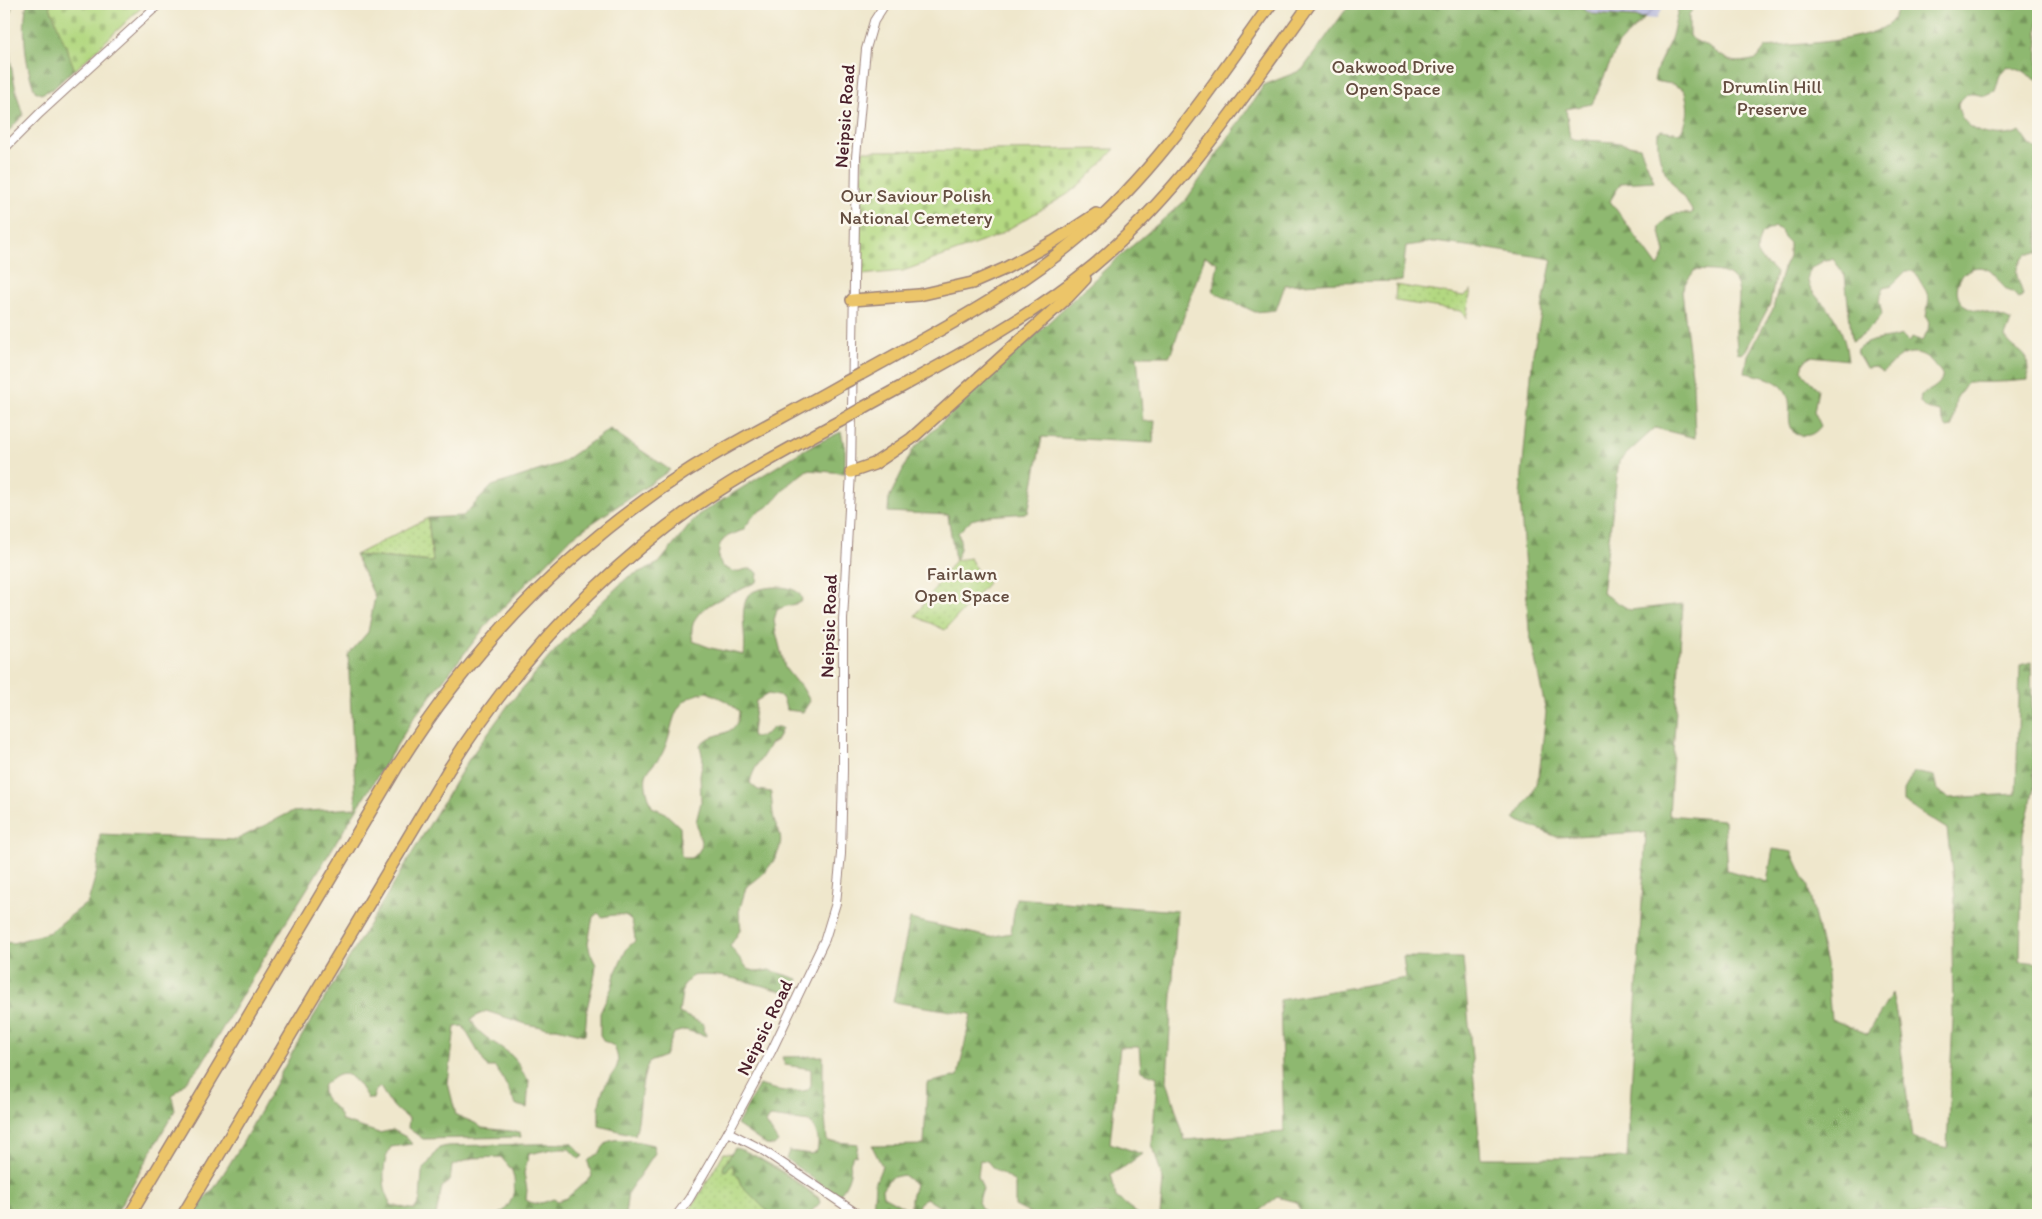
<svg xmlns="http://www.w3.org/2000/svg" width="2042" height="1219" viewBox="0 0 2042 1219" font-family="Itim,sans-serif">
	<style>
		.industrial { fill: url(#industrial-furrows) }
		.green { fill: url(#green-dots); stroke: #7e7c56 }
		.forest { fill: url(#forest-firs); stroke: #6c6c4d; fill-rule: evenodd }
		.cemetery { fill: url(#cemetery-stones); stroke: #7e7c56 }
		.lines { fill: none; stroke-linecap: round; stroke-linejoin: round }
		.minor-casing { stroke: #9c837c; stroke-width: 10 }
		.highway-casing { stroke: #9c837c; stroke-width: 14 }
		.minor { stroke: #fff; stroke-width: 8 }
		.highway { stroke: #ecc569; stroke-width: 11 }
		.highway-bridge-casing { stroke: #9c837c; stroke-width: 14; stroke-linecap: butt }
		.highway-bridge { stroke: #ecc569; stroke-width: 11 }
		.labels { text-anchor: middle; stroke-width: 5; stroke-linejoin: round; paint-order: stroke }
		.park-label { font-size: 19px; fill: #644d40; stroke: #fbf7ec }
		.street-label { font-size: 19px; fill: #4a1f2b; stroke: #fbf7ec }
	</style>
	<defs>
		<pattern id="industrial-furrows" width="10" height="10" patternUnits="userSpaceOnUse" patternTransform="scale(1.25)"><rect width="10" height="10" fill="#c1c2dd"/><path d="M-1 1l2-2M0 10L10 0M9 11l2-2" fill="none" stroke="#a7a6be"/></pattern>
		<pattern id="green-dots" width="8" height="8" patternUnits="userSpaceOnUse" patternTransform="scale(1.25)"><rect width="8" height="8" fill="#b3d881"/><path d="M2 2h.1M6 6h.1" fill="none" stroke="#9bb970" stroke-width="1.8" stroke-linecap="round"/></pattern>
		<pattern id="forest-firs" width="22" height="20" patternUnits="userSpaceOnUse" patternTransform="scale(1.25)"><rect width="22" height="20" fill="#8eb86f"/><path d="M5 1l3.5 6h-7zM16 11l3.5 6h-7z" fill="#76955b"/></pattern>
		<pattern id="cemetery-stones" width="16" height="16" patternUnits="userSpaceOnUse" patternTransform="scale(1.25)"><rect width="16" height="16" fill="#b3d881"/><path d="M2 7V4a2 2 0 0 1 4 0v3zM10 15v-3a2 2 0 0 1 4 0v3z" fill="#9bb970"/></pattern>
	</defs>
	<rect width="100%" height="100%" fill="#fbf7ec"/>
	<filter id="ink" filterUnits="userSpaceOnUse"><feTurbulence type="fractalNoise" baseFrequency=".02" numOctaves="2"/><feDisplacementMap in="SourceGraphic" scale="10" xChannelSelector="R" yChannelSelector="G"/><feConvolveMatrix kernelMatrix="1 2 1 2 8 2 1 2 1" color-interpolation-filters="sRGB"/></filter>
	<filter id="wash" filterUnits="userSpaceOnUse"><feTurbulence type="fractalNoise" baseFrequency=".0096" numOctaves="4" result="noise"/><feDisplacementMap in="SourceGraphic" scale="20" xChannelSelector="R" yChannelSelector="G"/><feGaussianBlur stdDeviation="1.12" result="paint"/><feColorMatrix in="noise" values="0 0 0 0 0 0 0 0 0 0 0 0 0 0 0 0 0 1.4 0 .05"/><feComposite in="paint" operator="in"/></filter>
	<g filter="url(#wash)">
		<rect width="100%" height="100%" fill="#efe7cc"/>
		<polygon class="industrial" points="1575,4 1665,4 1656,19 1591,14"/>
		<g class="green">
			<polygon points="1396,285 1463,296 1468,294 1471,290 1466,319 1464,314 1460,311 1395,301"/>
			<polygon points="428,518 433,562 355,555"/>
			<polygon points="970,558 977,571 988,583 945,630 915,616 955,560"/>
			<path d="M724,1153C767,1155 786,1174 819,1198L807,1215H687Z"/>
		</g>
		<g class="forest">
			<path d="M4,4L6,7L12,6C4,38 13,85 23,115L8,132L4,106Z"/>
			<path d="M27,4H49L76,67L54,88L41,94L35,91C26,70 21,26 27,4Z"/>
			<path d="M1350,4H1575L1591,14L1645,18L1619,43L1592,104L1566,109L1570,139L1614,142L1640,147L1654,181L1621,183L1610,201L1658,267L1665,253L1659,227C1671,212 1673,213 1690,214L1693,212C1675,182 1655,172 1658,132L1662,130L1679,133C1690,122 1689,104 1684,90L1672,84L1654,81C1656,66 1664,54 1670,41C1675,29 1674,17 1681,4H1698L1689,14V36C1694,41 1700,42 1706,46C1730,59 1726,66 1757,59L1766,47C1795,44 1871,42 1891,22C1895,18 1897,9 1899,4H2038V81L2022,71L2007,66L2000,74L1995,92L1986,96L1968,93L1958,103C1958,132 1998,142 2020,131L2030,145L2038,151V254H2027C2010,272 2018,275 2023,295L2021,297L2017,298C2014,291 2010,293 2005,288C1998,282 1994,270 1984,268C1966,263 1952,284 1959,299C1965,313 1999,312 2011,321L2005,337C2021,359 2029,345 2028,380C2007,382 1987,383 1967,382L1956,399L1952,427L1947,428L1944,424L1940,412L1926,409L1920,403L1921,395C1928,391 1940,386 1942,378C1943,374 1940,371 1937,368C1929,357 1919,349 1904,355C1895,358 1890,367 1883,372L1875,367L1866,368L1856,350C1867,338 1887,340 1902,335L1909,342L1912,337L1922,341L1928,330L1929,323L1926,317L1929,299L1926,291L1914,271H1906L1892,285L1884,287L1879,300L1882,314C1879,321 1859,339 1852,341L1845,275L1833,259L1825,260L1810,269C1809,272 1807,278 1808,281C1810,294 1826,304 1833,315C1842,329 1846,344 1848,360L1811,356L1804,362L1802,370C1805,379 1813,382 1818,390L1814,411L1821,426C1813,436 1807,437 1795,434C1786,423 1791,413 1789,400C1785,380 1762,376 1745,373L1748,355L1773,309L1782,271L1789,257V243L1784,238L1781,230L1774,227L1761,234C1751,262 1763,257 1776,273L1770,304L1746,350L1742,354L1738,353L1737,350C1737,342 1735,334 1736,326C1736,311 1746,285 1729,275C1720,270 1705,271 1695,270L1686,282L1682,291L1693,383L1695,438L1655,428L1619,461L1602,593L1630,610L1683,604L1669,815L1724,820L1727,870L1767,882L1773,849L1792,852L1808,887L1826,964L1831,1019L1868,1034L1892,993L1898,1023L1912,1138L1947,1148L1953,1018L1952,939L1955,898L1947,829L1904,802V790L1914,772L1934,776L1937,790L1949,798L2016,794L2020,665L2031,662L2034,789L2023,834L2020,961L2038,963V1215H1302L1296,1202L1277,1197L1259,1211L1258,1215H1160L1163,1180L1152,1144L1157,1077L1141,1071L1139,1047H1120L1110,1143L1142,1154L1124,1167L1111,1174L1116,1197L1139,1215H1031V1214L1015,1206V1182L993,1168L987,1161L980,1160L978,1176L983,1189L978,1202L985,1215H952L926,1198L919,1204L917,1215H911V1198L915,1184L903,1175L890,1178L882,1189L883,1196L907,1209V1215H870L873,1211L875,1184L882,1166L872,1146L924,1145L927,1083L958,1076L971,1014L893,1002L910,919L989,937L1011,933L1016,898L1177,911L1167,1081L1185,1140L1284,1132L1280,1000L1406,978L1403,957L1463,958L1481,1158H1627L1646,832L1557,837L1514,819L1532,794L1539,775L1546,712L1529,630L1520,496L1533,353L1552,259L1483,248L1434,242L1406,246L1402,281L1339,282L1285,285L1276,310L1255,312L1213,292L1218,263L1205,256L1170,356H1137L1143,421H1155L1153,443L1042,437L1028,513L988,516L971,520L958,533C962,544 961,550 955,560L948,515L888,512L889,498L913,449L1113,262L1186,200L1264,85L1302,70Z"/>
			<polygon points="610,429 670,470 572,537 490,621 415,716 262,961 201,1065 172,1097 175,1110 115,1215 4,1215 4,942 13,943 50,932 88,902 97,871 100,834 236,840 291,812 356,808 348,655 368,632 375,597 355,555 433,562 428,518 463,516 492,486 559,464"/>
			<path d="M841,432L845,449V473L807,470L790,483L770,505L754,515L743,530L726,537L720,544L718,558L722,566L734,572C743,571 750,565 758,573L757,582C748,585 740,591 731,594C711,603 686,614 693,641L711,648L744,655C747,636 739,615 747,597C751,586 802,580 802,601C794,606 785,605 777,610L774,620L776,632L785,668L796,682L802,687L810,701L803,712L787,710L782,697L768,694L756,701L752,733L753,737C757,737 760,737 763,735C771,732 772,724 782,728L777,740L770,744C763,758 753,767 750,783L758,790L771,792C772,801 772,811 774,819C775,824 779,829 780,834C785,855 762,877 746,887L739,912L741,929L730,946L748,969L758,972L769,970L798,979L796,984L788,991H782C754,984 722,972 692,976L683,986L679,1013L704,1024L703,1030L707,1036L685,1030L674,1033L665,1056L649,1062C638,1085 642,1112 635,1135L599,1126C599,1113 598,1100 604,1088C612,1069 624,1070 614,1046L604,1041L600,1035V1013L612,987L615,974L627,948L635,941C633,913 628,912 602,917L598,913L593,917L588,943L590,952L596,965L595,974L587,1009L585,1035L557,1028H547L526,1024L486,1011L471,1019C479,1040 506,1045 518,1063C522,1070 522,1075 529,1080L527,1108L516,1105L502,1077L495,1067H487L463,1026L455,1027L448,1083L456,1115L475,1123L482,1128L520,1132L521,1137L423,1139L408,1128L409,1118C395,1112 388,1100 380,1087L375,1091L373,1099H368C359,1085 349,1064 330,1080C325,1084 322,1085 323,1092C324,1103 339,1106 342,1121L379,1133L393,1130L406,1137L412,1144L391,1147C381,1162 382,1190 391,1205L410,1209H415L420,1200L422,1172L439,1148L447,1146L572,1143L583,1156L579,1159L569,1149H552L529,1154L524,1173L527,1190L526,1200C535,1206 543,1203 553,1199L558,1201L567,1198L592,1176L588,1162C591,1156 596,1156 600,1152C602,1149 604,1145 607,1143C615,1135 643,1143 653,1145L655,1153L628,1192L625,1215H498C512,1208 519,1185 511,1169C508,1165 504,1161 501,1157L472,1158L452,1166L450,1181L442,1187L436,1215H193L201,1202L215,1187L242,1144L297,1044L469,759L509,704L551,655L588,615L628,577L659,563L698,515L807,448ZM707,692L726,701L739,711C739,740 711,730 700,745L703,760L700,775L701,802L696,822L702,846L697,854L691,858H683L681,855L680,827L664,812L652,807C649,797 644,786 646,776C649,767 658,761 662,754C677,725 667,699 707,692Z"/>
			<path d="M823,1056V1093L827,1141L858,1144L856,1156L853,1155L850,1163C853,1173 845,1190 837,1196L786,1159L789,1151L811,1154L817,1151C820,1140 817,1131 810,1122L770,1117L766,1123L778,1142L774,1146L766,1145L737,1125L759,1085C776,1090 791,1094 808,1090L811,1085V1069L785,1065L782,1057Z"/>
			<path d="M735,1148C755,1151 801,1186 819,1199L820,1203L808,1215H774L766,1210L741,1185L738,1177L735,1174L732,1164L726,1171L723,1170L724,1165Z"/>
		</g>
		<g class="cemetery">
			<polygon points="49,4 145,4 75,70"/>
			<polygon points="1115,149 1086,179 1068,194 995,237 903,271 861,275 859,249 863,151"/>
		</g>
	</g>
	<g filter="url(#ink)">
		<g class="lines">
			<defs>
				<g id="minor">
					<polyline points="4,149 40,113 159,4"/>
					<polyline points="728,1132 761,1149 859,1215"/>
					<polyline points="677,1215 689,1199 728,1132 771,1052 825,939 836,903 841,854 843,771 843,620 851,472 856,157 866,49 874,21 885,4"/>
				</g>
				<g id="highway">
					<polyline points="852,300 919,295 972,283 1004,269 1053,242 1096,214"/>
					<path d="M861,374C936,332 1013,293 1079,237C1157,171 1212,86 1271,4"/>
					<path d="M861,409C940,365 1022,324 1093,266C1181,192 1244,96 1310,4"/>
					<polyline points="851,472 874,464 911,439 1068,297 1085,279"/>
					<path d="M130,1215L398,765C473,646 566,550 684,473C734,441 790,414 842,384"/>
					<path d="M183,1215L449,769C514,666 595,576 695,506C742,474 792,447 842,420"/>
				</g>
			</defs>
			<use href="#minor" class="minor-casing"/>
			<use href="#highway" class="highway-casing"/>
			<use href="#minor" class="minor"/>
			<use href="#highway" class="highway"/>
			<defs>
				<g id="highway-bridge">
					<polyline points="842,384 861,374"/>
					<polyline points="842,420 861,409"/>
				</g>
			</defs>
			<use href="#highway-bridge" class="highway-bridge-casing"/>
			<use href="#highway-bridge" class="highway-bridge"/>
		</g>
	</g>
	<g class="labels">
		<g class="park-label">
			<text x="1393" y="73">Oakwood Drive<tspan x="1393" dy="22">Open Space</tspan></text>
			<text x="1772" y="93">Drumlin Hill<tspan x="1772" dy="22">Preserve</tspan></text>
			<text x="916" y="202">Our Saviour Polish<tspan x="916" dy="22">National Cemetery</tspan></text>
			<text x="962" y="580">Fairlawn<tspan x="962" dy="22">Open Space</tspan></text>
		</g>
		<g class="street-label">
			<text transform="translate(844 116) rotate(-86)" y="7">Neipsic Road</text>
			<text transform="translate(828 626) rotate(-88)" y="7">Neipsic Road</text>
			<text transform="translate(764 1027) rotate(-64)" y="7">Neipsic Road</text>
		</g>
	</g>
	<rect width="2042" height="1219" fill="none" stroke="#fbf7ec" stroke-width="20"/>
</svg>
